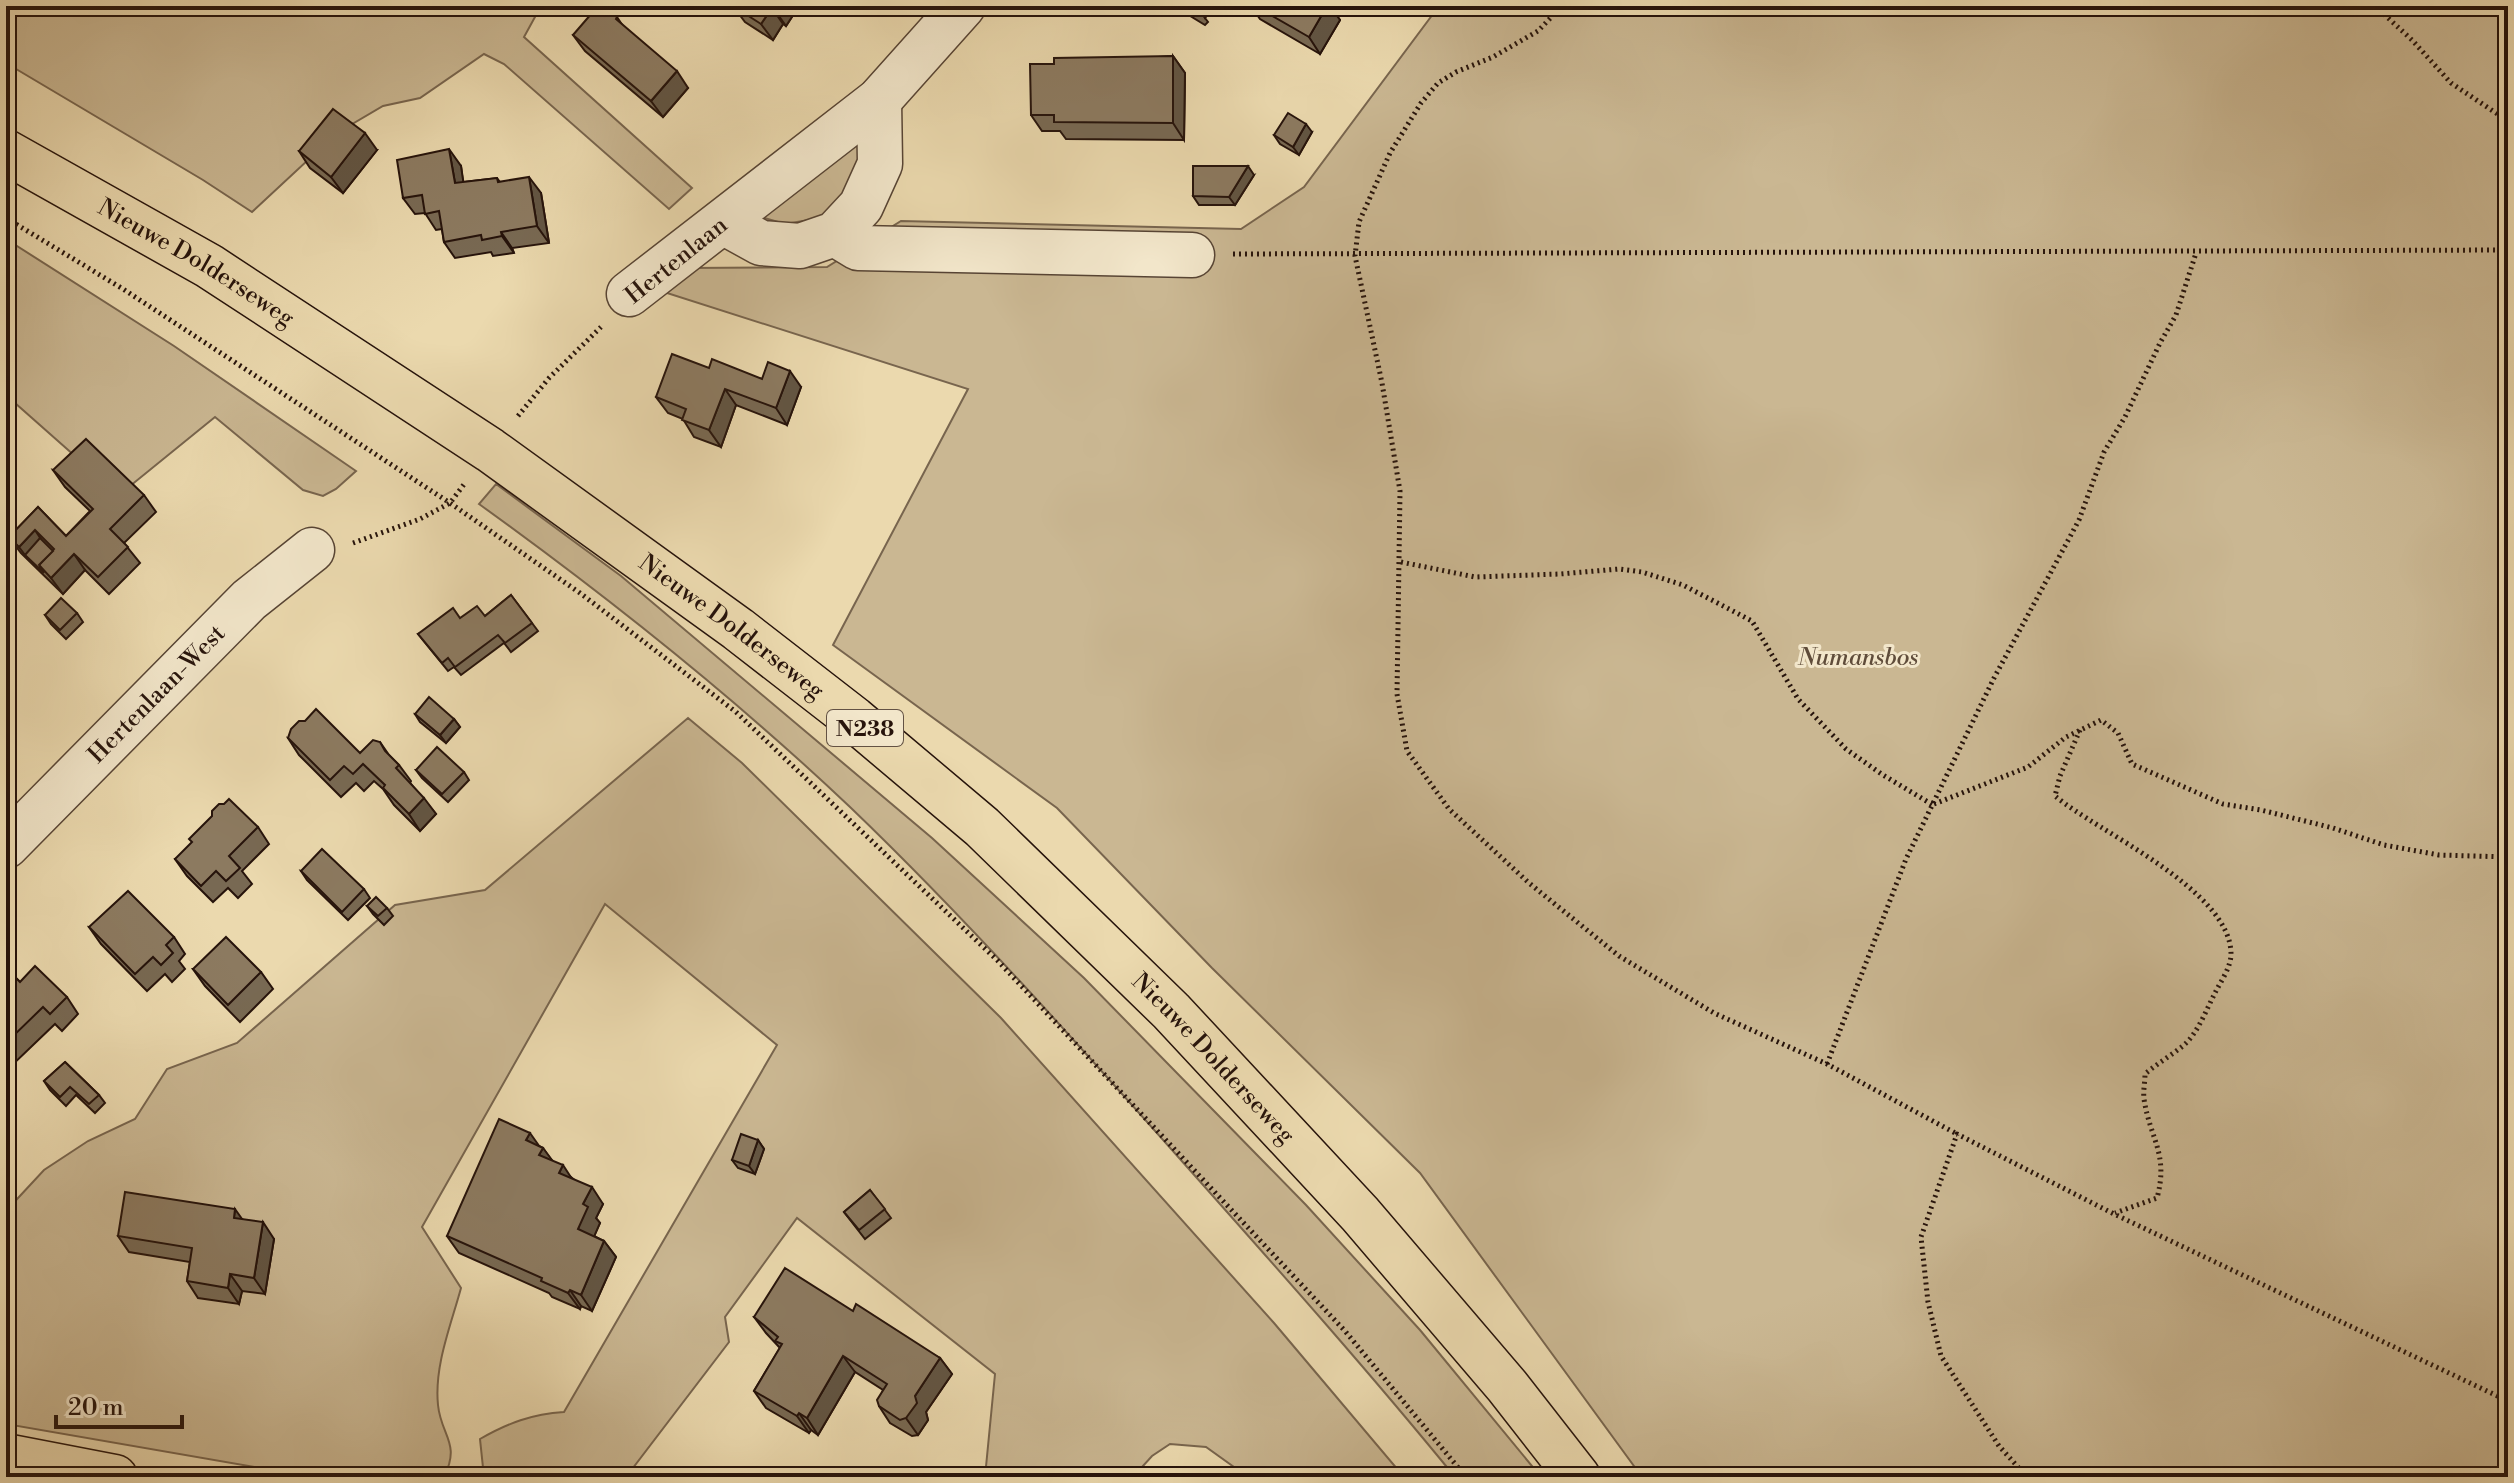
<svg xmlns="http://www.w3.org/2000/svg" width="2514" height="1483" viewBox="0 0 2514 1483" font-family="'Libre Bodoni',serif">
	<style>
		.green { fill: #cab792; stroke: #78654e; stroke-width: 2 }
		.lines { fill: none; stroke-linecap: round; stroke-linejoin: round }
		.minor-casing { stroke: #574434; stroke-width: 47 }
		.major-casing { stroke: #26130b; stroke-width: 47 }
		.path { stroke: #26130b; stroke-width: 5; stroke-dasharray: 2 4; stroke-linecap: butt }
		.minor { stroke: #f2e6ca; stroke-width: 44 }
		.major { stroke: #ebd9ae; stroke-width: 44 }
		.wall { fill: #786953; stroke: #26130b; stroke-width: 2 }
		.shaded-wall { fill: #625543; stroke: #26130b; stroke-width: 2 }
		.building { fill: #8c7a60; stroke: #26130b; stroke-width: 2 }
		.labels { text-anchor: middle; stroke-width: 6; stroke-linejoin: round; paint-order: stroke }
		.shield { fill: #f2e6ca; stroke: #635244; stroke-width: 2 }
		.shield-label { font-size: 22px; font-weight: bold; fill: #26130b }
		.street-label { font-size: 24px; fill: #26130b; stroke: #f2e6ca }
		.park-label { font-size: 24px; font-style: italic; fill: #5f4c3a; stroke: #f2e6ca }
	</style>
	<rect width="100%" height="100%" fill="#ebd9ae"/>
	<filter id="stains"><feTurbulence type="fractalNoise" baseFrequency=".0025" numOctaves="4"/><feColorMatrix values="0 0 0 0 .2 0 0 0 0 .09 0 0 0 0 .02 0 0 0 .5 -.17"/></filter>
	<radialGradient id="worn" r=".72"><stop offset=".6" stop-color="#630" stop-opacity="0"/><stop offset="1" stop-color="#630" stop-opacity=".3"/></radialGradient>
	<g class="green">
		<polygon points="6,6 541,6 524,37 692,188 669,209 504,64 484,54 420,98 383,106 337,133 252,212 203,180 6,63"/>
		<polygon points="1439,6 2508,6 2508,1477 1642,1477 1420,1173 1212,968 1057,808 833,645 968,389 667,293 688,268 827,267 901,221 1241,229 1304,187"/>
		<polygon points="858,137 859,182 821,218 785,224 744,212"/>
		<polygon points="6,239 174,346 356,471 336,489 323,496 303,490 215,417 119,495 6,395"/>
		<path d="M496,484L621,576L824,747L932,838L1084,978L1306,1205L1420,1330L1541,1477H1455C1371,1374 1284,1276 1196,1177C1084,1051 972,924 850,807C734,697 608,597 479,504Z"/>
		<path d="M688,718L742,763L1001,1018L1274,1323L1404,1477H1248L1206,1447L1170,1444L1152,1456L1133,1477H985L995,1374L797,1218L725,1317L729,1342L626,1477H484L480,1439C508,1423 532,1414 564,1412L777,1045L605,904L422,1227L461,1288C451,1325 434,1366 438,1405C441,1436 461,1443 444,1477H312L6,1424V1211L44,1170L88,1141L135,1119L167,1069L237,1043L395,905L485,890Z"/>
	</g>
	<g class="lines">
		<defs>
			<g id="minor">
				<polyline points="723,222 761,243 800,246 835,234 861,206 880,164 879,100"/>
				<polyline points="835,234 858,248 1192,255"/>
				<polyline points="629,294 879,100 963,6"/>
				<path id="s1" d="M6,846L249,600L312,550"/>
			</g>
			<g id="major">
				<path id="s2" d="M6,152L209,266L490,450L738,629L854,719L982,827L1171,1011L1360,1214L1507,1386L1578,1477"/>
				<polyline points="6,1456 115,1477"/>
			</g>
		</defs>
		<use href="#minor" class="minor-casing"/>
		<use href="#major" class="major-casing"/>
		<g class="path">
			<polyline points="1582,6 1559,9 1538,31 1493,57 1456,72 1438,83 1421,103 1390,153 1359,222 1355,256 1382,383 1400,491 1397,694 1407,751 1449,809 1529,883 1619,956 1714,1013 1827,1064 1957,1134"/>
			<polyline points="2375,6 2412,40 2451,83 2508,121"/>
			<polyline points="6,218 123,289 450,503 580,593 736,712 998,961 1345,1331 1466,1477"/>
			<polyline points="1233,254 2508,250"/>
			<polyline points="518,416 549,378 601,327"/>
			<polyline points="353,543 420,519 450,503 465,483"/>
			<polyline points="1401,562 1475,577 1560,574 1619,569 1642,572 1683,585 1752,621 1798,699 1846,749 1883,775 1933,805"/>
			<path d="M2080,730L2060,776L2055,796C2098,832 2231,890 2231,954C2231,967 2221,981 2215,993C2207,1008 2198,1033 2184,1045C2172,1055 2158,1063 2145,1074C2145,1082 2143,1091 2144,1099C2150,1139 2169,1154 2157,1198L2115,1213"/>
			<polyline points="1934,804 2028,767 2066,737 2101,720 2118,733 2132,764 2223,804 2261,810 2333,828 2384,845 2439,855 2508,857"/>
			<polyline points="1827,1064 1906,859 1994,678 2079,520 2104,452 2125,417 2160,343 2176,315 2196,253"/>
			<polyline points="2027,1477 1999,1446 1941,1356 1928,1302 1921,1237 1957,1134 2114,1214 2508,1401"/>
		</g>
		<use href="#minor" class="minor"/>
		<use href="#major" class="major"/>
	</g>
	<g class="wall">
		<polygon points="733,6 799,6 786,26 783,24 773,40 745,22"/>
		<polygon points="1174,6 1212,6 1205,18 1208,22 1205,25"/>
		<polygon points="1251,6 1330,6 1340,20 1320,54 1260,19"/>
		<polygon points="617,17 623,26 688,88 663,117 585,51 573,35"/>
		<polygon points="1173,56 1185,73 1184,140 1066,139 1060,131 1042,131 1031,115 1054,64"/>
		<polygon points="1312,132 1299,155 1280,144 1274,135"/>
		<polygon points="377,150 343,193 310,168 299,151"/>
		<polygon points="461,166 463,182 497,178 500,182 541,193 549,243 512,248 514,253 493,256 491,252 455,258 444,242 442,229 436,230 425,213 415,214 403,198"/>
		<polygon points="1254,175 1235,205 1199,205 1193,196"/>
		<polygon points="709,368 801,387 787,425 736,405 721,447 694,437 683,419 668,413 656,397"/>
		<polygon points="53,470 144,495 156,512 124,543 140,563 109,594 85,570 63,594 21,553 9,537 38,507 66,536 90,511 65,487"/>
		<polygon points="511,595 538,631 511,652 504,643 461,675 454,667 448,671 418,634 460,618 485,616"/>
		<polygon points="77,613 83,622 66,639 51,624 45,615"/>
		<polygon points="415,714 454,719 460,727 446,743 420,722"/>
		<polygon points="288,738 360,753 380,742 389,755 399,765 411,781 410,783 436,814 420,831 394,805 383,789 374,781 364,791 356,783 341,797 299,755"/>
		<polygon points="416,770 464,772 469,780 448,802 422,778"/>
		<polygon points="258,827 269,844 242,871 252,884 238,898 228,888 213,902 187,876 175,859"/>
		<polygon points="301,871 364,889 370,898 348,920 307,880"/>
		<polygon points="367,906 387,908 393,916 384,925 373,914"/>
		<polygon points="89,927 174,937 185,954 179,961 185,969 172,982 165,974 147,991 101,944"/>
		<polygon points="6,968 20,982 67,997 78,1014 62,1031 55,1024 6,1071"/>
		<polygon points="193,969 261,972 273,989 240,1022 205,986"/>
		<polygon points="65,1062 99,1095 105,1103 95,1113 76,1095 66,1106 50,1090 44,1081"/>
		<polygon points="758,1140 764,1149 755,1174 738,1168 732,1160"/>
		<polygon points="539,1146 543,1148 552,1161 603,1204 596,1218 600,1223 594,1236 604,1241 616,1257 592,1311 581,1306 580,1309 552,1297 549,1293 459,1253 447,1236"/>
		<polygon points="870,1190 891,1218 865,1239 844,1212"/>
		<polygon points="242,1219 274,1239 265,1294 242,1291 239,1304 198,1298 187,1281 190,1262 129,1252 118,1236"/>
		<polygon points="853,1311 940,1358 952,1374 926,1412 928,1420 918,1435 912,1436 890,1423 879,1406 883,1390 855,1372 818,1435 811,1430 809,1433 766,1408 754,1391 780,1348 766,1333 754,1317"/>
	</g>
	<g class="shaded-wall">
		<polygon points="776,6 799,6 786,26 774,9"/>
		<polygon points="1197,6 1212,6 1205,18"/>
		<polygon points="1327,6 1330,6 1340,20 1320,54 1309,37"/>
		<polygon points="772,8 783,24 773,40 761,24"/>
		<polygon points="1173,56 1185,73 1184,140 1173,123"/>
		<polygon points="677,71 688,88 663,117 651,101"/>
		<polygon points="1306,124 1312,132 1299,155 1293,147"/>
		<polygon points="365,133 377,150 343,193 331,177"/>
		<polygon points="449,149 461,166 466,200 455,183"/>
		<polygon points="1248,166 1254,175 1235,205 1229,197"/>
		<polygon points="529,177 541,193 549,243 537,226"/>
		<polygon points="501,232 512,248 514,253 502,236"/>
		<polygon points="790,371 801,387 787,425 776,408"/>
		<polygon points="725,389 736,405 721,447 709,430"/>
		<polygon points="35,530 46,547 25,555 19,547"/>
		<polygon points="74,554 85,570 63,594 51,578"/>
		<polygon points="454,719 460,727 446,743 440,735"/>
		<polygon points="424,798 436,814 420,831 409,814"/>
		<polygon points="530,1133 542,1150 526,1140"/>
		<polygon points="758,1140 764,1149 755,1174 749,1166"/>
		<polygon points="543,1148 555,1164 539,1155"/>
		<polygon points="563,1165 574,1182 559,1173"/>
		<polygon points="592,1187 603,1204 596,1218 600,1223 590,1246 578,1229 583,1204"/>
		<polygon points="235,1209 247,1226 234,1218"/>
		<polygon points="263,1222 274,1239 265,1294 254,1278"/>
		<polygon points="604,1241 616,1257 592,1311 581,1295"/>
		<polygon points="230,1274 242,1291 239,1304 228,1288"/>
		<polygon points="570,1290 581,1306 580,1309 568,1293"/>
		<polygon points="843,1356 855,1372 818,1435 807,1418"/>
		<polygon points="940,1358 952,1374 926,1412 928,1420 918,1435 906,1418 915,1396"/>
		<polygon points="799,1413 811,1430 809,1433 797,1416"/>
	</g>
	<g class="building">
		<polygon points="598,6 604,6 617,17 616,19 677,71 651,101 573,35"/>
		<polygon points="733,6 776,6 774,9 772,8 761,24"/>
		<polygon points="1255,6 1327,6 1309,37"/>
		<polygon points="1173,56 1173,123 1054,122 1054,115 1031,115 1030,64 1054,64 1054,58"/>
		<polygon points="333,109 365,133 331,177 299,151"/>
		<polygon points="1288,113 1306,124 1293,147 1274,135"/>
		<polygon points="449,149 455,183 497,178 498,182 529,177 537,226 501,232 502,236 482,240 481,235 444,242 439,211 425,214 422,195 403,198 397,160"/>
		<polygon points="1193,166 1248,166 1229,197 1193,196"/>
		<polygon points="672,354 709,368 712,359 762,379 768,362 790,371 776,408 725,389 709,430 682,420 686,409 656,397"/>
		<polygon points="86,439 144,495 110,529 128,547 98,577 74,554 51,578 39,565 54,549 35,530 19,547 9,537 38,507 66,536 93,509 53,470"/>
		<polygon points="40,538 53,551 39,565 44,573 25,555"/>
		<polygon points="511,595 532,623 505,643 498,635 455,667 448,658 442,663 418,634 453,608 460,618 477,606 485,616"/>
		<polygon points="61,598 77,613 60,630 45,615"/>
		<polygon points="429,697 454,719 440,735 415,714"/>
		<polygon points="316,709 360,753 373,740 380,742 385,751 399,765 396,768 424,798 409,814 383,788 385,785 363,764 353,774 344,766 330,780 288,738 291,729 299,721 305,721"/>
		<polygon points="437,747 464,772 442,794 416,770"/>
		<polygon points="229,799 258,827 229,856 240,868 226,881 216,871 201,886 175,859 192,842 189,839 212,816 212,811 219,804 224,804"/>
		<polygon points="322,849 364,889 342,912 301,871"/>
		<polygon points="128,891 174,937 166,945 173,953 161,965 153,957 135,974 89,927"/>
		<polygon points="376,897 387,908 378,916 367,906"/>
		<polygon points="226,937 261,972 228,1005 193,969"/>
		<polygon points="35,966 67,997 50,1014 43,1007 6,1043 6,968 20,982"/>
		<polygon points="65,1062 99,1095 89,1104 70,1087 60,1097 44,1081"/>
		<polygon points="499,1119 530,1133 526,1140 543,1148 539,1155 563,1165 559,1173 592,1187 583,1204 588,1207 578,1229 604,1241 581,1295 570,1290 568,1293 541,1281 542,1278 447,1236"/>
		<polygon points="741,1134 758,1140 749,1166 732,1160"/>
		<polygon points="870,1190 885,1209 859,1230 844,1212"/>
		<polygon points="125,1192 235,1209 234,1218 263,1222 254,1278 230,1274 228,1288 187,1281 192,1248 118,1236"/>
		<polygon points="785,1268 853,1311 856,1304 940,1358 915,1396 917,1403 906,1418 900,1420 879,1406 877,1400 887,1384 843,1356 807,1418 799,1413 797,1416 754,1391 782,1344 775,1341 778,1337 754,1317"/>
	</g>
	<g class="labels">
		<rect class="shield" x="827" y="710" width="76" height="36" rx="6"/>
		<g class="shield-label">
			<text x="865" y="736">N238</text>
		</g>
		<g class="street-label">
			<text transform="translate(676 260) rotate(-39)" y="8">Hertenlaan</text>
			<text dy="8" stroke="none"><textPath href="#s2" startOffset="220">Nieuwe Dolderseweg</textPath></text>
			<text dy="8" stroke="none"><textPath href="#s2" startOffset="868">Nieuwe Dolderseweg</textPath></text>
			<text dy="8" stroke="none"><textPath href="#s1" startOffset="214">Hertenlaan-West</textPath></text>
			<text dy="8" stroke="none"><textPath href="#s2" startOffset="1516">Nieuwe Dolderseweg</textPath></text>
		</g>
		<g class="park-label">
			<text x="1858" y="665">Numansbos</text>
		</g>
	</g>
	<rect width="2514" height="1483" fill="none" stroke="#ebd9ae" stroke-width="32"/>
	<rect x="8" y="8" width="2498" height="1467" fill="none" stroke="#26130b" stroke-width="4"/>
	<rect x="16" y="16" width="2482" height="1451" fill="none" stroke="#26130b" stroke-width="2"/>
	<path d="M56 1415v12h126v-12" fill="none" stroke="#26130b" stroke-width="4"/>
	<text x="68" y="1415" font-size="24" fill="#26130b" stroke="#f2e6ca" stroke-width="6" paint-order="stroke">20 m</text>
	<rect width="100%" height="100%" filter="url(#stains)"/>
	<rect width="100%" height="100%" fill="url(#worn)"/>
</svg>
